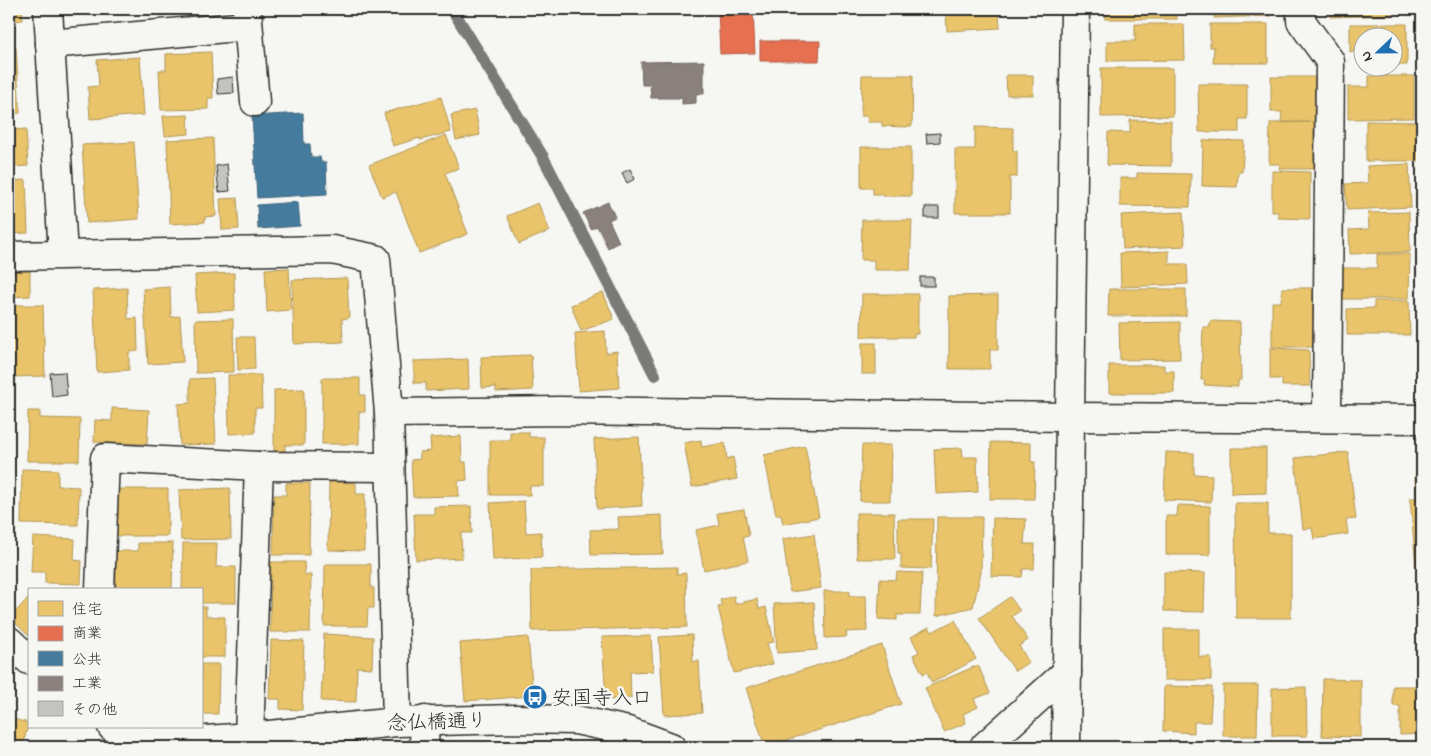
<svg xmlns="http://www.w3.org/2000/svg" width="1431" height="756" viewBox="0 0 1431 756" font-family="'Indie Flower','Klee One',sans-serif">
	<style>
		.homes { fill: #e9c46a; stroke: #b09657 }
		.shops { fill: #e76f51; stroke: #af5b46 }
		.public { fill: #457b9d; stroke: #3d637b }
		.industry { fill: #8a817c; stroke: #6e6764 }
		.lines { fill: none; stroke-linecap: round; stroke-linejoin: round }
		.stream { stroke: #7a7a78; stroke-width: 12 }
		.building { fill: #c3c3c0; stroke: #2b2b2b }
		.minor-casing { stroke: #2b2b2b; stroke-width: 31 }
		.minor { stroke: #f6f6f2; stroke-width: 28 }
		.labels { text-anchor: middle; stroke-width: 5; stroke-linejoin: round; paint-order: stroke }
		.poi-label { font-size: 20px; fill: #2b2b2b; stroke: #f6f6f2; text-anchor: start }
		.street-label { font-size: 20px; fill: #2b2b2b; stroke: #f6f6f2 }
	</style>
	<rect width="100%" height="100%" fill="#f6f6f2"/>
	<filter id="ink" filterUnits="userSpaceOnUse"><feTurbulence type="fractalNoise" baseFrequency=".02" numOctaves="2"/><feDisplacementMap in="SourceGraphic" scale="10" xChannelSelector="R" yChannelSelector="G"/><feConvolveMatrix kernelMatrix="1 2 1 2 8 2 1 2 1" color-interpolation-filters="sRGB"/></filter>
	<g filter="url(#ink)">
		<g class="homes">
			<polygon points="9,9 22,9 23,20 9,21"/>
			<polygon points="87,9 134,9 134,10 90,13"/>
			<polygon points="946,9 999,9 1000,28 947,31"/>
			<rect x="1105" y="9" width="72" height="10"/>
			<polygon points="1214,9 1270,9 1271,16 1214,18"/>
			<polygon points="1330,9 1392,9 1392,15 1330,17"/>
			<polygon points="1135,24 1184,24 1185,60 1107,61 1107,41 1135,41"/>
			<polygon points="1210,24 1268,24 1268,63 1213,63 1214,47 1210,47"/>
			<polygon points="1350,24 1407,24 1407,65 1394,65 1394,38 1364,38 1364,52 1350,52"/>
			<polygon points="16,48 20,113 9,114 9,49"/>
			<polygon points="211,52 213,98 208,98 208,109 161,110 159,70 166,70 166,54"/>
			<polygon points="140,57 144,115 90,119 88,87 99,86 97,60"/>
			<polygon points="1101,68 1173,68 1173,116 1101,117"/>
			<polygon points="862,75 913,75 912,126 908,126 907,127 882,126 882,122 867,122 868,116 861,116"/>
			<polygon points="1006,75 1033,75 1033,95 1007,95"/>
			<polygon points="1369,76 1414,76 1414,118 1348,119 1348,87 1369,87"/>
			<polygon points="1271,77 1315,77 1314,122 1281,122 1282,112 1271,112"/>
			<polygon points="1198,84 1247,84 1247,119 1239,119 1239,132 1199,132"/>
			<polygon points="441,97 451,132 420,140 420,138 393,146 384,113"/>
			<polygon points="475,110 480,135 456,140 451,115"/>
			<polygon points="188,115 189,134 165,136 163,116"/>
			<polygon points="1130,120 1171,121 1171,166 1107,165 1108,132 1130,133"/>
			<polygon points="1366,121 1421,122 1421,161 1366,161"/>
			<polygon points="1314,122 1314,169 1279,169 1280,164 1269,164 1270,123"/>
			<polygon points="975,127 1013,128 1013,151 1017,151 1017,177 1010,177 1010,213 955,213 955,149 975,149"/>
			<polygon points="26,129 28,166 9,167 9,130"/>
			<polygon points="446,135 459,168 445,173 468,234 419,253 396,192 382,197 369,165"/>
			<polygon points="213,138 216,216 205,217 205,222 170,224 167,140"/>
			<polygon points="1203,140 1244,141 1242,172 1238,172 1237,187 1202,186"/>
			<polygon points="134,142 139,219 87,223 82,145"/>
			<polygon points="861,147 911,147 911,196 883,196 883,194 873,194 873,188 861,188"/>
			<polygon points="1409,164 1411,207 1347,210 1345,184 1368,183 1367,166"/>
			<polygon points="1272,171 1310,172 1310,219 1278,218 1278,212 1272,212"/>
			<polygon points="1137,173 1191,174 1190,207 1120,206 1120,178 1137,178"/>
			<polygon points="26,180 28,233 9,234 9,181"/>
			<polygon points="237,198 239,229 222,230 220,199"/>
			<polygon points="538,203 550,231 519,244 507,216"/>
			<polygon points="1183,212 1185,246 1123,249 1121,215"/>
			<polygon points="1409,212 1410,252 1350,254 1349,230 1369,229 1368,213"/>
			<polygon points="862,220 912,220 910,270 874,270 874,260 861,260"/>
			<polygon points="1169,251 1169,264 1187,264 1188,284 1121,287 1120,253"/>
			<polygon points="1377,254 1410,254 1409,299 1340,299 1340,268 1377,268"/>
			<polygon points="289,268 291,310 267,312 265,269"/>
			<polygon points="30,271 30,296 9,297 9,272"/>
			<polygon points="234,273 235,310 197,312 195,275"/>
			<polygon points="347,278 349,318 342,319 343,342 294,344 292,280"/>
			<polygon points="170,287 171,317 180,316 183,362 148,364 143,289"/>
			<polygon points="127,288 128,319 137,318 138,351 129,352 129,370 97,372 93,290"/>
			<polygon points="1282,288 1313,288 1313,347 1272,347 1272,302 1281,302"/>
			<polygon points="1109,289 1186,289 1186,316 1108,316"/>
			<polygon points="603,292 614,319 581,331 571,305"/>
			<polygon points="862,294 918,294 918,334 914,334 914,337 861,337"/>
			<polygon points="998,295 998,350 990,350 990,369 949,369 949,296"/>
			<polygon points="9,299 10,299 10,305 43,305 45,376 9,377"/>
			<polygon points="1374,301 1409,301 1410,335 1347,335 1347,309 1374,308"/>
			<polygon points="233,319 234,372 196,373 195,320"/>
			<polygon points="1210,321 1240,322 1241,380 1238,380 1238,387 1204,385 1205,380 1201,380 1203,327 1210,327"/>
			<polygon points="1180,322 1180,359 1120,360 1119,323"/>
			<polygon points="605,331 606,353 617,351 619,388 579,391 575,333"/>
			<polygon points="237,337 254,337 255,369 238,370"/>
			<rect x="862" y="343" width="14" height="31"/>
			<polygon points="1270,348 1309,350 1310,386 1282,386 1282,379 1270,379"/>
			<polygon points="531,355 533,390 496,392 496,387 482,388 481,357"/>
			<polygon points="468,359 469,389 426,391 426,383 414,383 414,361"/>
			<polygon points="1109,365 1164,365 1164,371 1174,371 1174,393 1109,393"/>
			<polygon points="228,375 261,375 262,408 255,408 255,433 229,434"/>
			<polygon points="213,378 216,444 180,445 178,404 190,403 190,379"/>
			<polygon points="322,378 360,378 360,395 365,395 365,412 359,412 359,444 322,444"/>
			<polygon points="304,389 304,445 285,445 285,451 274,451 274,390"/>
			<polygon points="112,408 149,410 147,444 94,442 95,420 112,421"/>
			<polygon points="28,411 40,411 40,418 80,419 79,461 27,461"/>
			<polygon points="510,432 529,432 529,437 544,437 544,486 530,486 530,495 490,495 490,440 510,440"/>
			<polygon points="461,436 462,462 466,462 467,480 458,481 459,496 413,497 411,460 420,459 420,452 431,451 430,438"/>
			<polygon points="639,437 642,506 597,509 594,439"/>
			<polygon points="701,440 702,447 725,443 727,459 733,457 737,479 692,487 684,443"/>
			<polygon points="991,442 1031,443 1031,462 1035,462 1034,499 990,499"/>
			<polygon points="862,445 891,445 890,501 860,501"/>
			<polygon points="805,446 819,517 783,524 781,514 776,515 764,455"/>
			<polygon points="962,448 963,457 977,457 978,492 936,494 934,449"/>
			<polygon points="1231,448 1266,448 1266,493 1231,494"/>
			<polygon points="1166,452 1194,453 1194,474 1212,475 1211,502 1164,500"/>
			<polygon points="1348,452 1356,519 1346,520 1348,534 1314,539 1312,528 1303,529 1295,458"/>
			<polygon points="22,469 58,470 58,486 79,487 78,525 21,524"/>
			<polygon points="1422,475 1422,567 1416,567 1410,498 1417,498 1415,476"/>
			<polygon points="329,482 356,483 356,494 365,494 364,551 328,550"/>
			<polygon points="286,483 310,483 309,555 273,555 274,495 286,495"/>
			<polygon points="230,488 231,539 181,540 179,490"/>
			<polygon points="118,489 168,489 168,536 117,536"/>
			<polygon points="524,501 526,533 541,532 542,557 493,560 490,503"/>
			<polygon points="1235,503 1268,503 1268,533 1291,533 1291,618 1236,618"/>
			<polygon points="1178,505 1210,506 1210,555 1166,555 1166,516 1177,516"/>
			<polygon points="471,506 472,533 461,533 462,558 416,560 414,514 434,514 434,507"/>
			<polygon points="744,509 749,536 743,537 748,561 704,570 696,530 719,525 717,513"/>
			<polygon points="856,513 894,513 895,559 857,559"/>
			<polygon points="662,515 663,554 591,555 590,530 619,529 618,517"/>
			<polygon points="937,517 982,517 981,572 973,607 936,616"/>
			<polygon points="993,518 1026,519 1024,544 1035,544 1034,569 1023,569 1022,577 991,576"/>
			<polygon points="898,519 933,519 931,569 901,568 901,553 898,553"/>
			<polygon points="814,534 821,588 790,592 783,539"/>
			<polygon points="33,537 75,539 74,560 82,561 81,584 45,583 45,572 31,572"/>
			<polygon points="138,543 173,543 172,590 116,590 116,551 138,551"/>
			<polygon points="183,543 217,543 216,567 236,567 236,603 201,603 201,590 182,590"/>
			<polygon points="271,562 304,562 305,575 311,575 310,632 270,632"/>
			<polygon points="325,564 371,564 371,588 374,588 374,608 368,608 367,626 324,626"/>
			<polygon points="677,567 677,574 686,573 687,627 532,631 531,570"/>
			<polygon points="897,572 922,573 920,615 897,615 897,620 878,619 880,579 896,580"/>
			<polygon points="1164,572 1205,573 1204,612 1164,611"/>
			<polygon points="824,591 850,591 849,596 866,596 867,631 846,632 847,637 825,638"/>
			<polygon points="734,596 735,604 757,599 759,609 766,607 774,642 767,643 773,664 734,673 718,607 722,606 720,600"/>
			<polygon points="29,597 29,636 10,618"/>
			<polygon points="1010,597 1020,611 1012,616 1028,640 1019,646 1029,662 1015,671 979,618"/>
			<polygon points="814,602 817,650 777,653 774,604"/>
			<polygon points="201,607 206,607 206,616 225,617 225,657 201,657"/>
			<polygon points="955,620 976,659 932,683 927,672 923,674 913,655 919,652 911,637 929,627 932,632"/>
			<polygon points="1164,629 1199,629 1199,657 1211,657 1211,680 1164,680"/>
			<polygon points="324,634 373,637 372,668 357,667 356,702 321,701"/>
			<polygon points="692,635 693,662 699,661 702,713 664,715 659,637"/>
			<polygon points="651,636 653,671 630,672 631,698 606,700 602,637"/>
			<polygon points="528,637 533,696 465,701 460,643"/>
			<polygon points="271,640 304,641 302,710 280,709 280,699 269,699"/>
			<polygon points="882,645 901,704 765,747 746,688"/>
			<polygon points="201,664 219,664 218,714 201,714"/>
			<polygon points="978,665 990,693 974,699 978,707 963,714 966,723 944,732 925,688"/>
			<polygon points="1323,679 1361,680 1361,737 1322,736"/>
			<polygon points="1223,685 1258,685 1257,736 1223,736"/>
			<polygon points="1164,686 1212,687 1210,722 1194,722 1194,733 1163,731"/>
			<polygon points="1393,686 1422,686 1422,734 1400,735 1400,706 1393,706"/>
			<polygon points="1306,687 1307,736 1272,736 1272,688"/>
			<polygon points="9,718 29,723 22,747 9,747"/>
		</g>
		<g class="shops">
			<polygon points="718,9 753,9 755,53 720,54"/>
			<polygon points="760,41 820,41 819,61 760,61"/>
		</g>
		<g class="public">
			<polygon points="303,113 304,144 310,144 311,157 320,157 321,162 326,162 327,194 257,198 252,116"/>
			<polygon points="298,202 300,226 258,229 257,205"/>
		</g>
		<g class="industry">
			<polygon points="704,61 704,94 696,94 696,103 682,104 682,98 651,98 650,85 642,85 641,62"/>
			<polygon points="608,202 615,217 609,220 619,242 608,248 597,226 591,229 583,213"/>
		</g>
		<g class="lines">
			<polyline class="stream" points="452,9 543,157 655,375"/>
		</g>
		<g class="building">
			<polygon points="233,77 234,93 218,94 217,79"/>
			<polygon points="940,133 940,142 927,143 926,134"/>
			<polygon points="227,164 230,191 219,192 216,166"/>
			<polygon points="630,169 635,179 627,183 622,173"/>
			<rect x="925" y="207" width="14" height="11"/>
			<rect x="920" y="277" width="14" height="9"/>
			<polygon points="65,372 67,395 52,397 50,373"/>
		</g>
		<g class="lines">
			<defs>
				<g id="minor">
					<polyline points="48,9 63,254"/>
					<polyline points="247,9 255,102"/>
					<polyline points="1301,9 1301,21 1330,61 1327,418"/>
					<polyline points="50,44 248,26"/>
					<polyline points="9,256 332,250 376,259 389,413 397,722"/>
					<polyline points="389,413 559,411 1071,417 1422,419"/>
					<polyline points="100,590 105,458 259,466 390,467"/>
					<polyline points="9,641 29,660"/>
					<polyline points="112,727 139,740 192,741 249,737 397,722 516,719 576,720 628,731 671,747"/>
					<polyline points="249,737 259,466"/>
					<polyline points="424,747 425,720"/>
					<polyline points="984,747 1067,672"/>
					<polyline points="1066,747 1075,9"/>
				</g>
			</defs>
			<use href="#minor" class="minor-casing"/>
			<use href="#minor" class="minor"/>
		</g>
	</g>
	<defs>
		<symbol id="bus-disc" viewBox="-11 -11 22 22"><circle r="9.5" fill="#1f6fb2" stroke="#f6f6f2"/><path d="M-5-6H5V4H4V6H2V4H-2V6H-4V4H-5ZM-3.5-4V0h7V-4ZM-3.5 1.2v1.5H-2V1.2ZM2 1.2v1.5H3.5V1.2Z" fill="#fff"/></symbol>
	</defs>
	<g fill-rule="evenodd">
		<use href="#bus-disc" x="521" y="683" width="28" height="28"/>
	</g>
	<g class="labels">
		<g class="poi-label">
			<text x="552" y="704">安国寺入口</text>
		</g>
		<g class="street-label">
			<text transform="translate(437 721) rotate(-2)" y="7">念仏橋通り</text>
		</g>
	</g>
	<rect width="1431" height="756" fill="none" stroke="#f6f6f2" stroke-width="30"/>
	<rect x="15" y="15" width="1401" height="726" fill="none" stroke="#2b2b2b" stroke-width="2" filter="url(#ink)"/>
	<rect x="28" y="588" width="175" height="140" fill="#f6f6f2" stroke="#a5a5a2"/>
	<rect x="38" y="601" width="25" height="15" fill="#e9c46a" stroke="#a5a5a2"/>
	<text x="72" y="614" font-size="15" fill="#2b2b2b">住宅</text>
	<rect x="38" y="626" width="25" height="15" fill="#e76f51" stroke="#a5a5a2"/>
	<text x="72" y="638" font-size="15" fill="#2b2b2b">商業</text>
	<rect x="38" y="651" width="25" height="15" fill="#457b9d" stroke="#a5a5a2"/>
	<text x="72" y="664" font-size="15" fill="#2b2b2b">公共</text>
	<rect x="38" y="676" width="25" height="15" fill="#8a817c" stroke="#a5a5a2"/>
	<text x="72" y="688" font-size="15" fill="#2b2b2b">工業</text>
	<rect x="38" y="701" width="25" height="15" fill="#c3c3c0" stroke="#a5a5a2"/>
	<text x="72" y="714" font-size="15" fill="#2b2b2b">その他</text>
	<g transform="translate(1378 52) rotate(248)"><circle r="24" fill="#f6f6f2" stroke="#a5a5a2"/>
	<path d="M0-4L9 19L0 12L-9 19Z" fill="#1f6fb2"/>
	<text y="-8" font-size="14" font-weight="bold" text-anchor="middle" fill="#2b2b2b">N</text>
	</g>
</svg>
